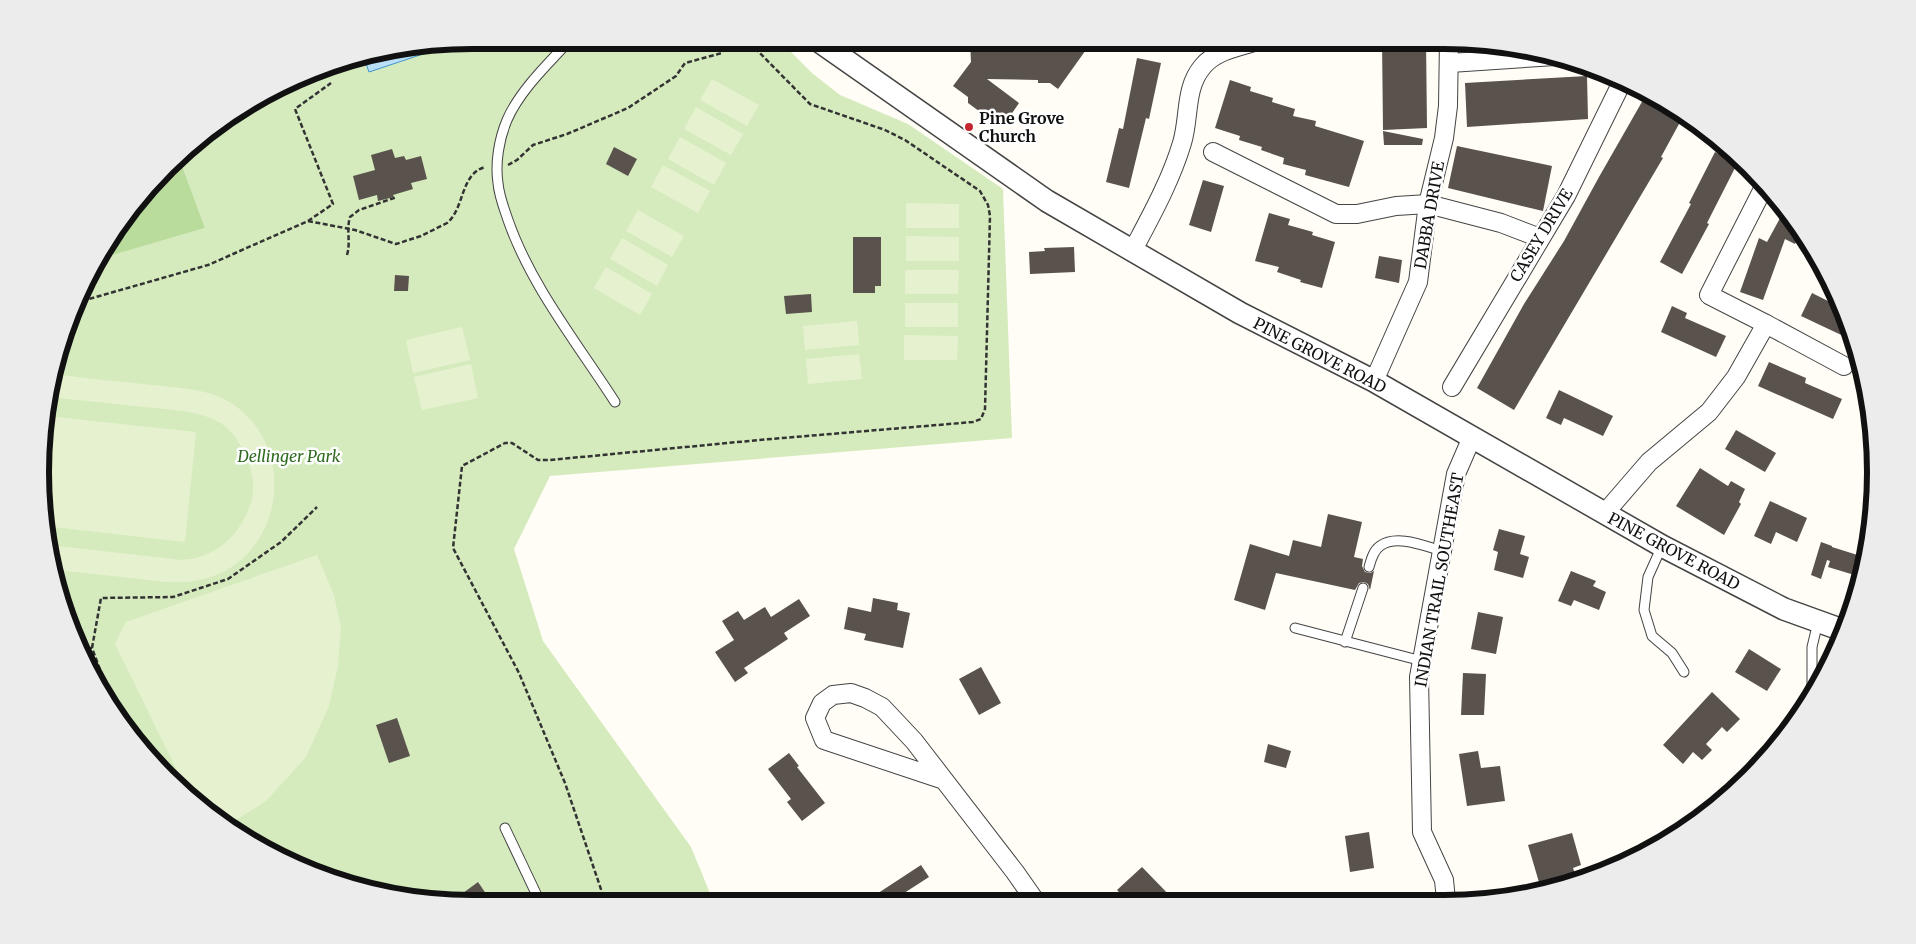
<svg xmlns="http://www.w3.org/2000/svg" width="1916" height="944" viewBox="0 0 1916 944" font-family="Merriweather,serif">
	<style>
		.green { fill: #d5ebbd }
		.forest { fill: #b9dc9c }
		.pitch { fill: #e6f2cf }
		.water { fill: #b9e0f7; stroke: #3f96cf }
		.building { fill: #5a524d }
		.lines { fill: none; stroke-linecap: round; stroke-linejoin: round }
		.service-casing { stroke: #444; stroke-width: 11 }
		.minor-casing { stroke: #444; stroke-width: 20 }
		.tertiary-casing { stroke: #444; stroke-width: 24 }
		.path { stroke: #333; stroke-width: 2.5; stroke-dasharray: 5 2.5; stroke-linecap: butt }
		.service { stroke: #fff; stroke-width: 9 }
		.minor { stroke: #fff; stroke-width: 18 }
		.tertiary { stroke: #fff; stroke-width: 21 }
		.poi-dot { fill: #c4262e; stroke: #fff; stroke-width: 2 }
		.labels { text-anchor: middle; stroke-width: 5; stroke-linejoin: round; paint-order: stroke }
		.poi-label { font-size: 16px; font-weight: bold; fill: #111; stroke: #fff; text-anchor: start }
		.street-label { font-size: 16px; fill: #111; stroke: #fff }
		.park-label { font-size: 16px; font-style: italic; fill: #2f6b1f; stroke: #fff }
		.rim { fill: none; stroke: #111; stroke-width: 6 }
	</style>
	<rect width="100%" height="100%" fill="#fffdf5"/>
	<polygon class="green" points="472,40 779,40 812,73 840,95 908,124 1003,189 1012,438 550,476 514,549 543,641 691,847 714,903 472,904 387,896 306,871 232,831 167,778 85,663 44,529 48,387 73,306 98,259 205,228 180,160 209,129 333,63"/>
	<polygon class="forest" points="180,160 205,228 99,259 113,232"/>
	<g class="pitch">
		<polygon points="712,79 759,105 747,126 700,100"/>
		<polygon points="696,107 743,134 731,155 684,129"/>
		<polygon points="680,137 726,163 714,185 668,159"/>
		<polygon points="663,165 710,191 698,213 651,187"/>
		<polygon points="906,203 959,204 959,228 906,228"/>
		<polygon points="638,210 684,236 672,257 626,231"/>
		<polygon points="906,236 959,237 959,261 906,261"/>
		<polygon points="622,238 668,265 657,286 610,259"/>
		<polygon points="606,267 652,294 640,315 594,288"/>
		<polygon points="905,270 959,270 958,294 905,294"/>
		<rect x="905" y="303" width="53" height="24"/>
		<polygon points="857,321 859,345 805,350 803,326"/>
		<polygon points="462,327 470,360 413,373 406,340"/>
		<polygon points="904,335 958,336 957,360 904,360"/>
		<polygon points="859,354 862,379 808,384 806,359"/>
		<polygon points="471,364 478,398 422,410 414,377"/>
		<path d="M52,374C83,378 113,381 143,384C172,388 206,387 231,403C299,446 284,556 207,578C182,586 157,581 132,578C107,575 81,573 56,570L49,545L181,560C190,559 199,558 207,554C231,545 250,517 253,492C254,479 250,463 244,451C239,443 234,433 226,427C214,417 199,414 184,411L48,397V387Z"/>
		<polygon points="47,416 196,432 185,542 44,526"/>
		<polygon points="317,555 334,595 341,628 338,666 329,706 306,757 266,801 226,826 190,797 115,644 126,622"/>
	</g>
	<polygon class="water" points="456,43 369,72 364,58"/>
	<g class="building">
		<polygon points="970,40 1032,40 1043,48 1049,40 1093,40 1058,89 1050,83 1038,83 1038,80 987,79 1019,103 1004,125 989,114 983,114 968,103 968,97 953,86 971,62"/>
		<polygon points="1382,40 1426,40 1427,128 1383,130"/>
		<polygon points="1137,58 1161,63 1149,119 1146,118 1129,188 1106,182 1119,128 1123,129"/>
		<polygon points="1587,76 1588,119 1467,127 1465,83"/>
		<polygon points="1230,80 1251,87 1250,91 1273,98 1272,102 1295,109 1293,116 1316,121 1315,126 1364,141 1349,187 1305,175 1306,170 1283,164 1284,158 1261,150 1262,147 1239,140 1240,136 1215,128"/>
		<polygon points="1647,93 1685,113 1661,157 1663,158 1514,410 1477,388 1524,304 1564,241 1599,177"/>
		<polygon points="1383,131 1423,139 1422,145 1384,145"/>
		<polygon points="1457,146 1552,166 1543,211 1448,188"/>
		<polygon points="614,147 637,159 628,176 606,164"/>
		<polygon points="392,149 395,158 404,156 406,160 421,156 427,179 411,183 413,189 393,195 394,197 378,201 377,195 359,200 353,176 375,170 371,155"/>
		<polygon points="1715,152 1737,164 1707,223 1709,224 1682,274 1660,262 1691,204 1689,203"/>
		<polygon points="1203,180 1224,186 1211,232 1189,225"/>
		<polygon points="1785,209 1802,231 1795,244 1785,239 1763,300 1740,292 1759,238 1767,242"/>
		<polygon points="1269,213 1290,219 1288,225 1313,232 1312,235 1335,242 1322,288 1300,282 1301,280 1277,272 1279,267 1255,261"/>
		<polygon points="853,237 881,237 881,286 875,286 875,293 853,293"/>
		<polygon points="1074,247 1075,272 1030,274 1029,252 1045,251 1044,248"/>
		<polygon points="1379,256 1402,260 1399,283 1375,278"/>
		<polygon points="395,275 409,276 408,291 394,291"/>
		<polygon points="1812,293 1844,309 1854,341 1801,316"/>
		<polygon points="811,294 812,312 786,314 784,296"/>
		<polygon points="1672,306 1687,313 1685,318 1726,336 1716,357 1661,332"/>
		<polygon points="1769,362 1806,378 1805,383 1842,399 1833,419 1758,386"/>
		<polygon points="1559,390 1613,416 1603,436 1564,418 1561,425 1546,418"/>
		<polygon points="1736,430 1776,453 1765,472 1725,449"/>
		<polygon points="1700,468 1728,486 1731,481 1745,489 1739,502 1741,504 1724,535 1676,506"/>
		<polygon points="1770,501 1807,518 1797,542 1776,532 1771,544 1754,536"/>
		<polygon points="1328,514 1362,522 1354,557 1363,559 1362,566 1365,572 1370,573 1374,571 1370,590 1368,584 1364,582 1359,583 1355,590 1276,573 1265,610 1234,600 1250,544 1289,556 1293,540 1321,547"/>
		<polygon points="1499,529 1525,536 1520,554 1529,557 1523,578 1494,570 1498,552 1493,550"/>
		<polygon points="1821,542 1832,546 1832,547 1867,558 1861,577 1828,567 1830,561 1827,560 1821,579 1811,575"/>
		<polygon points="1571,571 1596,581 1593,586 1606,592 1599,610 1574,600 1571,606 1558,601"/>
		<polygon points="873,598 898,603 897,610 910,613 903,648 864,640 866,634 844,629 848,607 871,612"/>
		<polygon points="799,599 810,616 784,633 788,639 744,668 748,673 735,682 715,652 734,640 722,621 738,611 744,620 765,607 771,617"/>
		<polygon points="1478,612 1503,617 1496,654 1471,649"/>
		<polygon points="1749,649 1781,669 1767,691 1735,672"/>
		<polygon points="981,667 1001,703 979,715 959,679"/>
		<polygon points="1463,673 1486,674 1484,715 1461,715"/>
		<polygon points="1712,692 1740,719 1727,732 1722,727 1706,744 1712,750 1702,760 1693,752 1683,764 1663,745"/>
		<polygon points="397,718 410,756 389,763 376,725"/>
		<polygon points="1268,744 1291,751 1286,768 1264,762"/>
		<polygon points="1478,751 1481,768 1500,766 1505,801 1467,806 1459,754"/>
		<polygon points="789,753 799,766 797,767 825,803 802,821 787,802 791,799 768,769"/>
		<polygon points="1369,832 1374,868 1350,872 1345,836"/>
		<polygon points="1572,833 1581,865 1573,868 1577,880 1541,889 1528,845"/>
		<polygon points="921,865 929,877 898,897 901,902 863,903"/>
		<polygon points="1142,867 1175,901 1128,902 1117,890"/>
		<polygon points="478,882 493,904 464,903 459,896"/>
	</g>
	<g class="lines">
		<defs>
			<g id="service">
				<path d="M570,40C548,64 520,90 507,120C499,139 495,163 498,183C499,196 504,208 508,220C531,286 577,343 615,402"/>
				<polyline points="1662,546 1648,577 1644,610 1652,636 1672,653 1684,672"/>
				<path d="M1369,567C1371,560 1373,551 1380,546C1397,534 1424,546 1442,551"/>
				<polyline points="1295,628 1422,661"/>
				<polyline points="1345,642 1363,588"/>
				<polyline points="1812,691 1812,647 1818,622"/>
				<polyline points="505,828 541,904"/>
			</g>
			<g id="minor">
				<polyline points="1450,63 1555,56"/>
				<polyline points="1213,152 1336,214 1357,214 1396,206 1428,204 1501,223 1540,238"/>
				<polyline points="1764,187 1709,295 1766,324"/>
				<path d="M1133,250C1151,216 1171,180 1182,143C1190,117 1184,88 1203,66C1216,50 1242,46 1261,40"/>
				<polyline points="1374,381 1418,282 1428,204 1444,138 1448,106 1449,40"/>
				<polyline points="1452,387 1566,196 1623,80"/>
				<polyline points="1605,513 1649,462 1709,412 1736,377 1766,324 1844,366"/>
				<polyline points="944,780 824,740 815,718 822,703 833,695 851,693 865,698 882,707 914,741 1015,872 1036,902"/>
				<polyline points="1446,900 1444,880 1422,832 1419,677 1456,474 1472,437"/>
			</g>
			<polyline id="tertiary" points="817,40 1047,201 1240,313 1374,381 1662,546 1784,609 1845,631"/>
		</defs>
		<use href="#service" class="service-casing"/>
		<use href="#minor" class="minor-casing"/>
		<use href="#tertiary" class="tertiary-casing"/>
		<g class="path">
			<polyline points="508,165 517,160 533,145 567,134 628,108 676,76 685,63 722,53 729,40"/>
			<path d="M308,221L355,230L396,244L421,236L447,223C465,208 460,174 485,167"/>
			<path d="M347,255C351,242 346,230 350,217L359,210L397,197"/>
			<polyline points="75,303 208,265 308,221 333,204 295,109 331,83"/>
			<polyline points="92,648 101,598 173,597 228,579 281,542 317,507"/>
			<polyline points="80,649 92,648 112,702"/>
			<polyline points="606,904 565,783 519,673 453,548 462,466 505,443 512,443 538,460 550,460 759,440 973,422 981,419 985,409 990,216 988,205 980,191 905,140 885,130 810,104 747,40"/>
		</g>
		<use href="#service" class="service"/>
		<use href="#minor" class="minor"/>
		<use href="#tertiary" class="tertiary"/>
	</g>
	<circle class="poi-dot" cx="969" cy="127" r="5"/>
	<g class="labels">
		<g class="poi-label">
			<text x="979" y="124">Pine Grove<tspan x="979" dy="18">Church</tspan></text>
		</g>
		<g class="street-label">
			<text transform="translate(1429 215) rotate(-80)" y="6">DABBA DRIVE</text>
			<text transform="translate(1541 235) rotate(-59)" y="6">CASEY DRIVE</text>
			<text transform="translate(1320 355) rotate(27)" y="6">PINE GROVE ROAD</text>
			<text transform="translate(1674 551) rotate(28)" y="6">PINE GROVE ROAD</text>
			<text transform="translate(1439 580) rotate(-80)" y="6">INDIAN TRAIL SOUTHEAST</text>
		</g>
		<g class="park-label">
			<text x="289" y="462">Dellinger Park</text>
		</g>
	</g>
	<path d="M0 0H1916V944H0ZM472 49H1444A423 423 0 0 1 1867 472V472A423 423 0 0 1 1444 895H472A423 423 0 0 1 49 472V472A423 423 0 0 1 472 49Z" fill="#ececec" fill-rule="evenodd"/>
	<path class="rim" d="M472 49H1444A423 423 0 0 1 1867 472V472A423 423 0 0 1 1444 895H472A423 423 0 0 1 49 472V472A423 423 0 0 1 472 49Z"/>
</svg>
